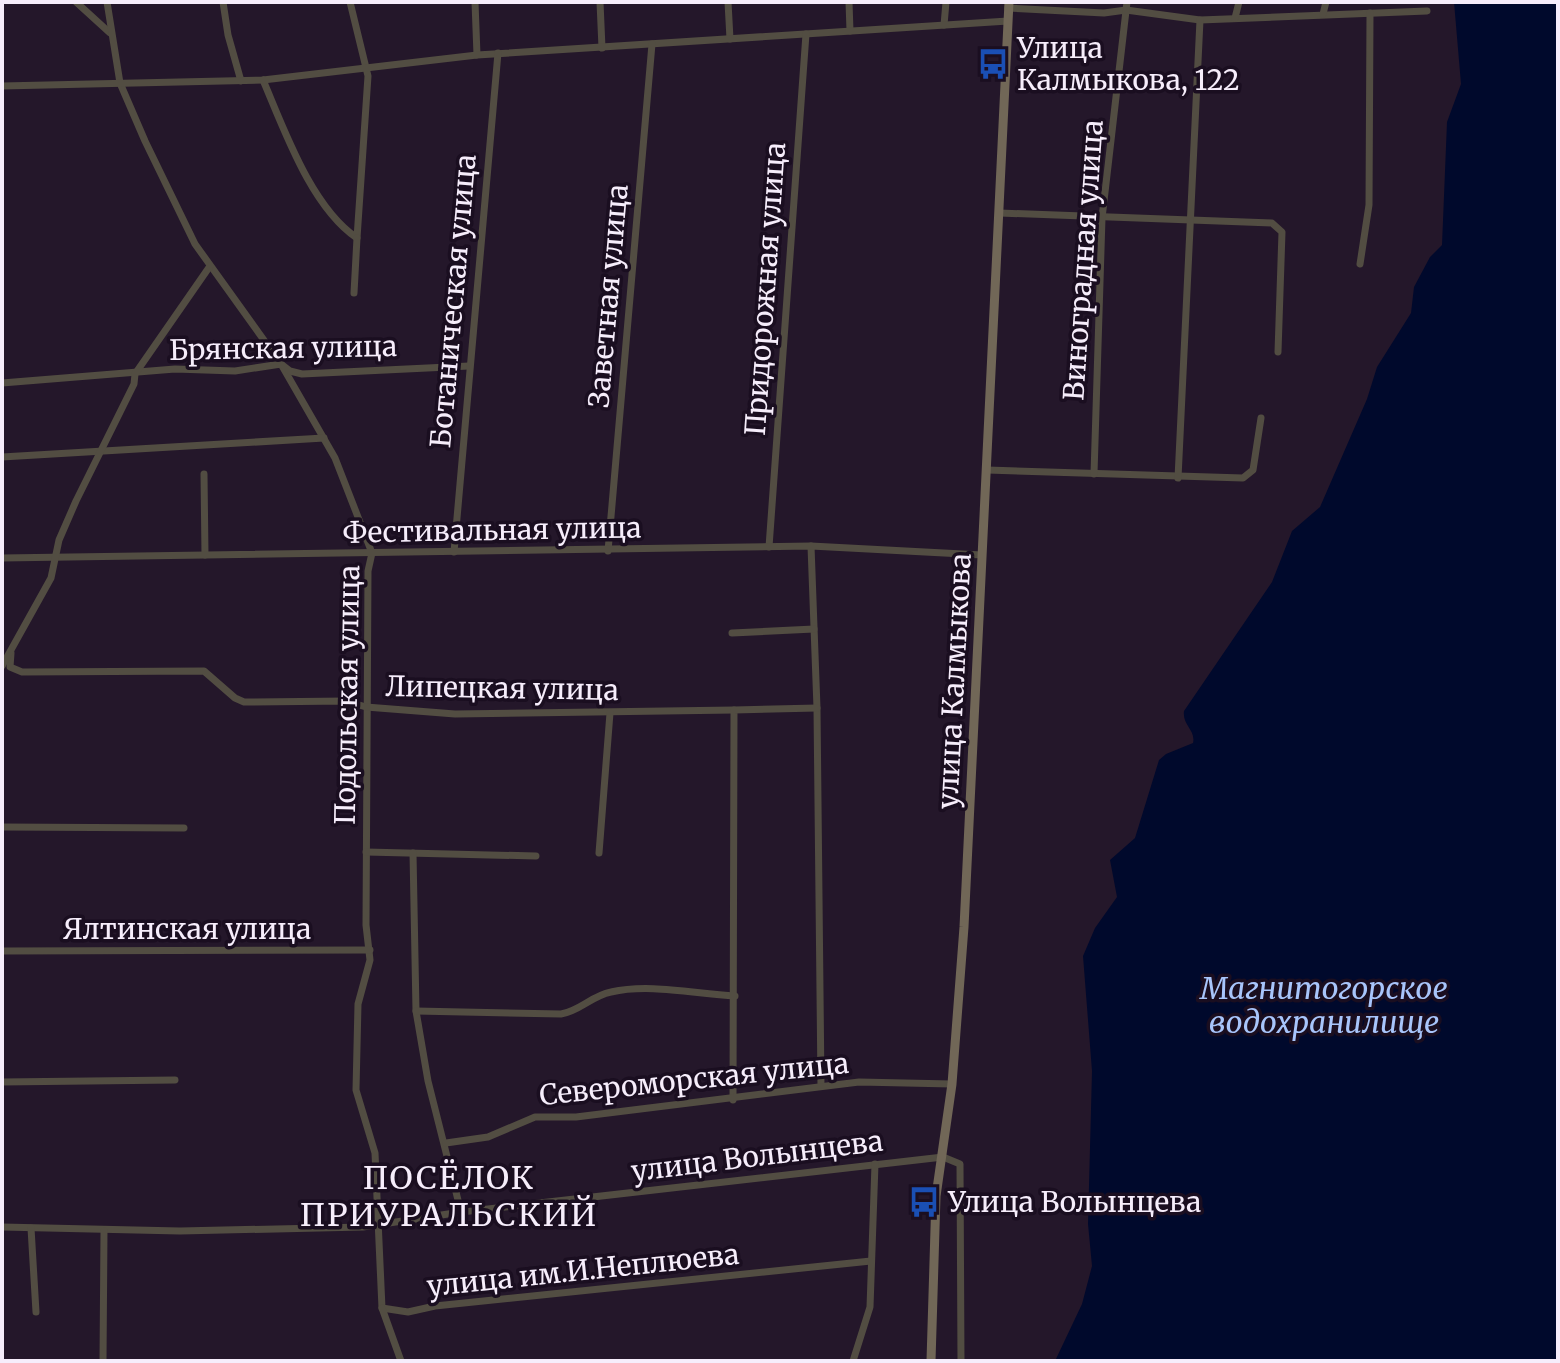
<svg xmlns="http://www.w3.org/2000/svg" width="1560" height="1363" viewBox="0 0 1560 1363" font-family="Merriweather,serif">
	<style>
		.water { fill: #00092c }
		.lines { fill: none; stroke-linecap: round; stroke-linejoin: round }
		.street { stroke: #524d42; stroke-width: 7 }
		.secondary { stroke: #716757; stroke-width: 9 }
		.labels { text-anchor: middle; stroke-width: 7; stroke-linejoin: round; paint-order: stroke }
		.poi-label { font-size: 28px; fill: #f6edfb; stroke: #1a0e20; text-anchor: start }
		.street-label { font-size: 28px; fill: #f6edfb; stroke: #1a0e20 }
		.water-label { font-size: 30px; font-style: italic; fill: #a8c5fb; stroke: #1a0e20 }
		.quarter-label { font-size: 32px; letter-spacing: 2px; fill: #f6edfb; stroke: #1a0e20 }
	</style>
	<rect width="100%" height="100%" fill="#24172a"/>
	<path class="water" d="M1454,2H1558V1361H1055L1082,1304L1092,1266L1088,1224L1092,1071L1083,956L1095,928L1117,897L1110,860L1135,838L1159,760L1166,754L1193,743C1196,730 1182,725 1184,711L1272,582L1292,531L1320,507L1367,399L1377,367L1411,313L1414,287L1430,257L1442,245L1447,122L1461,84Z"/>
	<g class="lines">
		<g class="street">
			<polyline points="76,2 110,33"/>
			<polyline points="107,2 120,83 145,141 195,244 281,364 335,458 372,553 368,571 366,925 370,960 358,1004 356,1090 375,1153 382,1308 408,1312 435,1306 871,1261"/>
			<polyline points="223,2 228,35 241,81"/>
			<polyline points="475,2 477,55"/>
			<polyline points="600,2 602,48"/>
			<polyline points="728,2 730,39"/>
			<polyline points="849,2 850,31"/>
			<polyline points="1008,8 1104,13 1126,10 1200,20 1427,11"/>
			<polyline points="1323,14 1326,2"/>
			<polyline points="1235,18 1239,2"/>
			<polyline points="944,25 946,2"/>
			<path d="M263,80C284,129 311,207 357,238L368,76L350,2"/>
			<polyline points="2,86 263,80 477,55 1008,21"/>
			<polyline points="1000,213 1272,223 1282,232 1278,352"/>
			<polyline points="1360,264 1369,205 1370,13"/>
			<polyline points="354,293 357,238"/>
			<polyline points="2,383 175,369 235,371 281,364 290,371 302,374 469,366"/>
			<polyline points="2,457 324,438"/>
			<polyline points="987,470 1243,478 1253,470 1261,418"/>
			<polyline points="204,474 205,555"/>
			<polyline points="1094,474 1102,218 1127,2"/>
			<polyline points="1178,478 1200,20"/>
			<polyline points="811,546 817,708 821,1086"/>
			<polyline points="769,547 806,34"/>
			<polyline points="608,551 652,44"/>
			<polyline points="454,552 498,53"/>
			<polyline points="2,558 811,546 982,555"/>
			<polyline points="732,633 814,629"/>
			<polyline points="11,653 10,667 22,672 204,671 235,698 244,702 346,701 366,707 455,714 734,710"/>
			<polyline points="2,666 51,578 59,540 76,501 134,384 135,374 210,266"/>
			<polyline points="2,827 184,828"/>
			<polyline points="366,852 536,856"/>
			<polyline points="413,853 416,1011 428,1081 461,1212"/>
			<polyline points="599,853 610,713"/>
			<polyline points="3,951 370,950"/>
			<path d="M416,1011L561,1014C580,1011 591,996 611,992C650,983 695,994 735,996"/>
			<polyline points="2,1082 175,1080"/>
			<polyline points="733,1100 734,710 817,708"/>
			<polyline points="446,1143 488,1137 535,1117 576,1117 859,1082 952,1084"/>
			<polyline points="2,1227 180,1231 363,1227 461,1212 943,1157 960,1164 961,1361"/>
			<polyline points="31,1228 36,1312"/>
			<polyline points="382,1308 401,1361"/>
			<polyline points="103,1361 104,1231"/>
			<polyline points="853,1361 870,1307 875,1164"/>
		</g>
		<polyline class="secondary" points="931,1361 936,1196 952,1084 964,927 1009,2"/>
	</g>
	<defs>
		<symbol id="bus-bare" viewBox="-9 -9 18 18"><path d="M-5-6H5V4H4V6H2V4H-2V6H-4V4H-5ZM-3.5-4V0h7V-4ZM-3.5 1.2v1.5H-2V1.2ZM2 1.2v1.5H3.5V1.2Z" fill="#1a4fb4" stroke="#1a0e20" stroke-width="2.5" paint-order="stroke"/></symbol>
	</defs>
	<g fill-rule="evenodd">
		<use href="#bus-bare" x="971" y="42" width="44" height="44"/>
		<use href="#bus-bare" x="902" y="1180" width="44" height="44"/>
	</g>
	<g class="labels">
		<g class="poi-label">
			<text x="1017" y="58">Улица<tspan x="1017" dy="32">Калмыкова, 122</tspan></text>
			<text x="948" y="1212">Улица Волынцева</text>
		</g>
		<g class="street-label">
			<text transform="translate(1083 260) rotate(-86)" y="10">Виноградная улица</text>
			<text transform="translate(765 289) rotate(-86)" y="10">Придорожная улица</text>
			<text transform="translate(608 296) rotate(-85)" y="10">Заветная улица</text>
			<text transform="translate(453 301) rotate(-85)" y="10">Ботаническая улица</text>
			<text transform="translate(283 348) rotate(-1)" y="10">Брянская улица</text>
			<text transform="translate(492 530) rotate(-1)" y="10">Фестивальная улица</text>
			<text transform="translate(954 681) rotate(-87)" y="10">улица Калмыкова</text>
			<text transform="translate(502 688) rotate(1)" y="10">Липецкая улица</text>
			<text transform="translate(347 695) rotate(-89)" y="10">Подольская улица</text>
			<text x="187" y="939">Ялтинская улица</text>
			<text transform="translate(694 1079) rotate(-6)" y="10">Североморская улица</text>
			<text transform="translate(757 1156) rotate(-7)" y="10">улица Волынцева</text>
			<text transform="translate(583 1270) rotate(-6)" y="10">улица им.И.Неплюева</text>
		</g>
		<g class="water-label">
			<text x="1324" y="999">Магнитогорское<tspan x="1324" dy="34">водохранилище</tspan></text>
		</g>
		<g class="quarter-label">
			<text x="449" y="1189">ПОСЁЛОК<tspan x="449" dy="37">ПРИУРАЛЬСКИЙ</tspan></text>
		</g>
	</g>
	<rect width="1560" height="1363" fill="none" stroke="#f6edfb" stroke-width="8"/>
</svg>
